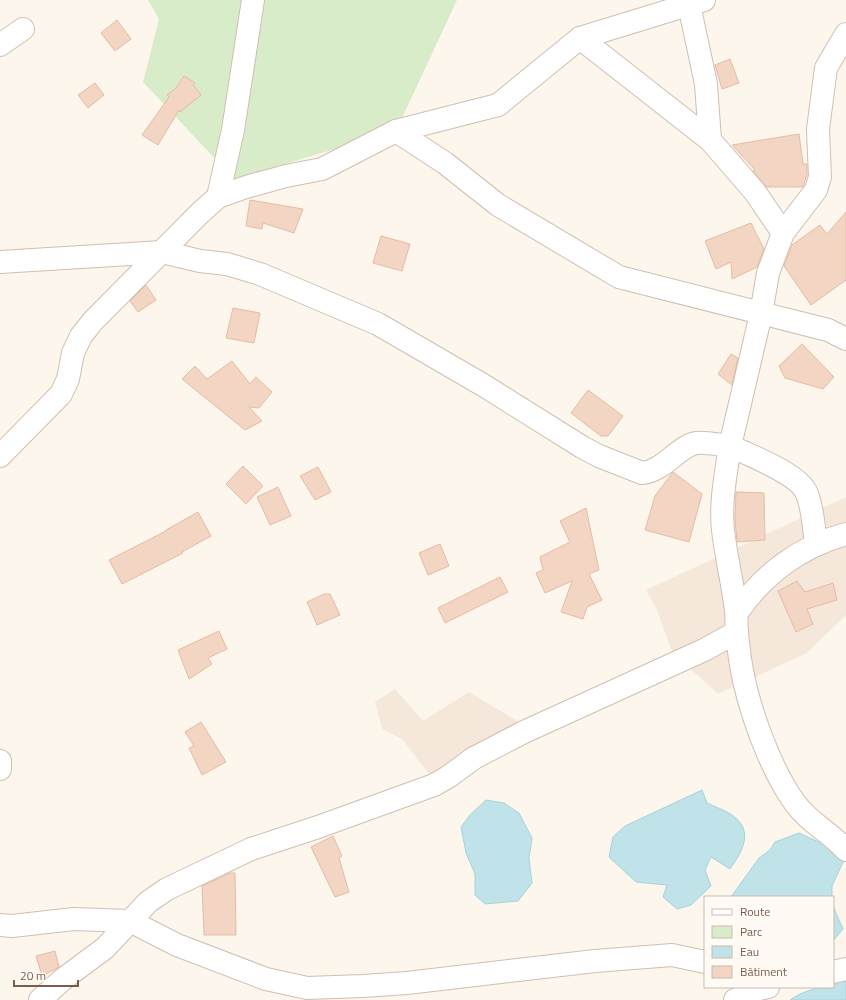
<svg xmlns="http://www.w3.org/2000/svg" width="846" height="1000" viewBox="0 0 846 1000" font-family="'Titillium Web',sans-serif">
	<style>
		.residential { fill: #f5e8da }
		.green { fill: #d8ecc9 }
		.water { fill: #bfe3e8; stroke: #a5d3da }
		.building { fill: #f3d5c3; stroke: #e6bba3 }
		.lines { fill: none; stroke-linecap: round; stroke-linejoin: round }
		.minor-casing { stroke: #d1beb0; stroke-width: 24 }
		.minor { stroke: #fff; stroke-width: 22 }
	</style>
	<rect width="100%" height="100%" fill="#fdf6ec"/>
	<g class="residential">
		<polygon points="846,497 846,615 807,653 718,694 672,652 657,610 646,590"/>
		<polygon points="395,689 423,721 469,692 524,725 436,783 402,739 382,729 375,702"/>
	</g>
	<polygon class="green" points="148,0 457,0 396,131 234,179 143,82 159,19"/>
	<g class="water">
		<path d="M702,790L707,803C715,807 725,810 732,815C755,831 742,852 730,869L711,857L705,870L711,886L691,905L677,909L663,897L667,885L636,882L609,857L613,837L625,826Z"/>
		<polygon points="486,800 504,803 519,813 532,838 529,858 532,883 518,901 485,904 475,895 475,874 466,853 461,827 470,815"/>
		<polygon points="799,833 832,848 844,860 832,886 832,897 731,897 759,858 770,850 775,842"/>
		<polygon points="833,906 843,929 833,941"/>
		<path d="M846,979V1000H790C803,991 817,987 833,987V981Z"/>
	</g>
	<g class="building">
		<polygon points="117,20 131,39 115,51 101,33"/>
		<polygon points="730,59 739,83 722,89 715,65"/>
		<polygon points="184,76 195,83 193,85 201,95 180,112 179,110 158,145 142,135 169,97 167,95 175,89"/>
		<polygon points="95,83 104,95 88,108 78,95"/>
		<polygon points="799,134 803,164 807,164 807,175 803,187 766,187 753,171 755,170 732,145"/>
		<polygon points="250,200 303,209 294,233 263,223 262,229 246,226"/>
		<polygon points="846,212 846,280 811,305 784,266 792,245 820,225 827,234"/>
		<polygon points="751,223 764,249 757,267 732,279 731,262 716,269 705,241"/>
		<polygon points="381,236 410,244 402,271 373,263"/>
		<polygon points="146,285 156,300 138,312 130,301"/>
		<polygon points="233,308 260,313 254,343 226,338"/>
		<polygon points="802,344 834,377 823,389 785,378 779,366"/>
		<polygon points="731,354 738,358 732,385 718,374"/>
		<polygon points="232,361 250,384 256,377 272,392 259,408 249,407 262,421 245,430 182,379 195,366 207,379"/>
		<polygon points="588,390 623,416 608,436 601,436 571,413"/>
		<polygon points="243,466 263,486 246,504 226,484"/>
		<polygon points="318,467 331,492 315,500 300,476"/>
		<polygon points="673,472 702,494 689,542 645,530 655,496"/>
		<polygon points="278,487 291,516 270,525 257,497"/>
		<polygon points="736,492 764,493 765,540 737,542 735,519"/>
		<polygon points="586,508 599,570 589,574 602,600 587,607 583,619 561,612 572,581 545,593 536,573 543,570 540,557 570,542 560,521"/>
		<polygon points="198,512 211,536 182,552 183,553 122,584 109,560 166,531 166,530"/>
		<polygon points="440,544 449,566 428,575 419,553"/>
		<polygon points="500,577 508,592 445,623 438,608"/>
		<polygon points="797,581 805,592 833,583 837,600 807,609 813,624 796,632 778,591"/>
		<polygon points="324,594 330,594 340,615 317,625 307,602"/>
		<polygon points="219,631 227,649 208,658 212,664 189,679 178,650"/>
		<polygon points="201,722 226,762 202,775 189,748 194,746 185,732"/>
		<polygon points="333,836 342,856 339,858 349,892 335,897 311,847"/>
		<polygon points="230,873 235,873 236,935 204,935 202,886"/>
		<polygon points="55,951 59,967 42,976 36,956"/>
	</g>
	<g class="lines">
		<defs>
			<g id="minor">
				<polyline points="688,0 706,84 710,140"/>
				<polyline points="580,38 710,140 755,192 783,233"/>
				<polyline points="0,45 23,29"/>
				<polyline points="396,131 445,163 498,205 619,277 828,330 846,339"/>
				<polyline points="218,197 233,130 253,0"/>
				<path d="M0,262L162,252L200,261L227,264L260,274L378,324L483,385L582,447L599,456L642,473C664,471 677,447 696,443C706,442 720,445 730,446C726,473 720,502 723,530C726,557 733,584 736,611C737,618 736,625 737,632C738,643 739,654 741,665C748,707 770,769 795,803C808,822 830,832 846,850"/>
				<polyline points="0,456 61,394 68,379 73,353 81,336 93,321 199,214 218,197 246,187 286,176 322,169 396,131 498,105 580,38 704,0"/>
				<path d="M816,545C814,528 813,509 807,494C800,474 749,455 730,446L761,314L768,273L783,233L816,190L820,177L818,129L826,68L846,34"/>
				<path d="M737,613C762,575 801,546 846,534"/>
				<polyline points="0,761 0,769"/>
				<polyline points="0,925 12,926 74,919 130,921 177,945 266,979 307,988 363,986 407,983 595,961 672,955 705,962"/>
				<polyline points="833,972 846,969"/>
				<polyline points="40,1000 62,980 105,948 148,902 167,889 251,849 318,827 434,785 448,777 474,758 524,732 704,650 737,632"/>
				<polyline points="735,1000 759,989 768,987"/>
			</g>
		</defs>
		<use href="#minor" class="minor-casing"/>
		<use href="#minor" class="minor"/>
	</g>
	<rect x="704" y="896" width="130" height="92" fill="#fffaf3" stroke="#cabbb1"/>
	<rect x="712" y="909" width="20" height="6" fill="#ffffff" stroke="#cabbb1"/>
	<text x="740" y="916" font-size="12" fill="#7a5c4d">Route</text>
	<rect x="712" y="926" width="20" height="12" fill="#d8ecc9" stroke="#cabbb1"/>
	<text x="740" y="936" font-size="12" fill="#7a5c4d">Parc</text>
	<rect x="712" y="946" width="20" height="12" fill="#bfe3e8" stroke="#cabbb1"/>
	<text x="740" y="956" font-size="12" fill="#7a5c4d">Eau</text>
	<rect x="712" y="966" width="20" height="12" fill="#f3d5c3" stroke="#cabbb1"/>
	<text x="740" y="976" font-size="12" fill="#7a5c4d">Bâtiment</text>
	<path d="M14 980v6h64v-6" fill="none" stroke="#7a5c4d" stroke-width="2"/>
	<text x="20" y="980" font-size="12" fill="#7a5c4d" stroke="#fffaf3" stroke-width="3" paint-order="stroke">20 m</text>
</svg>
